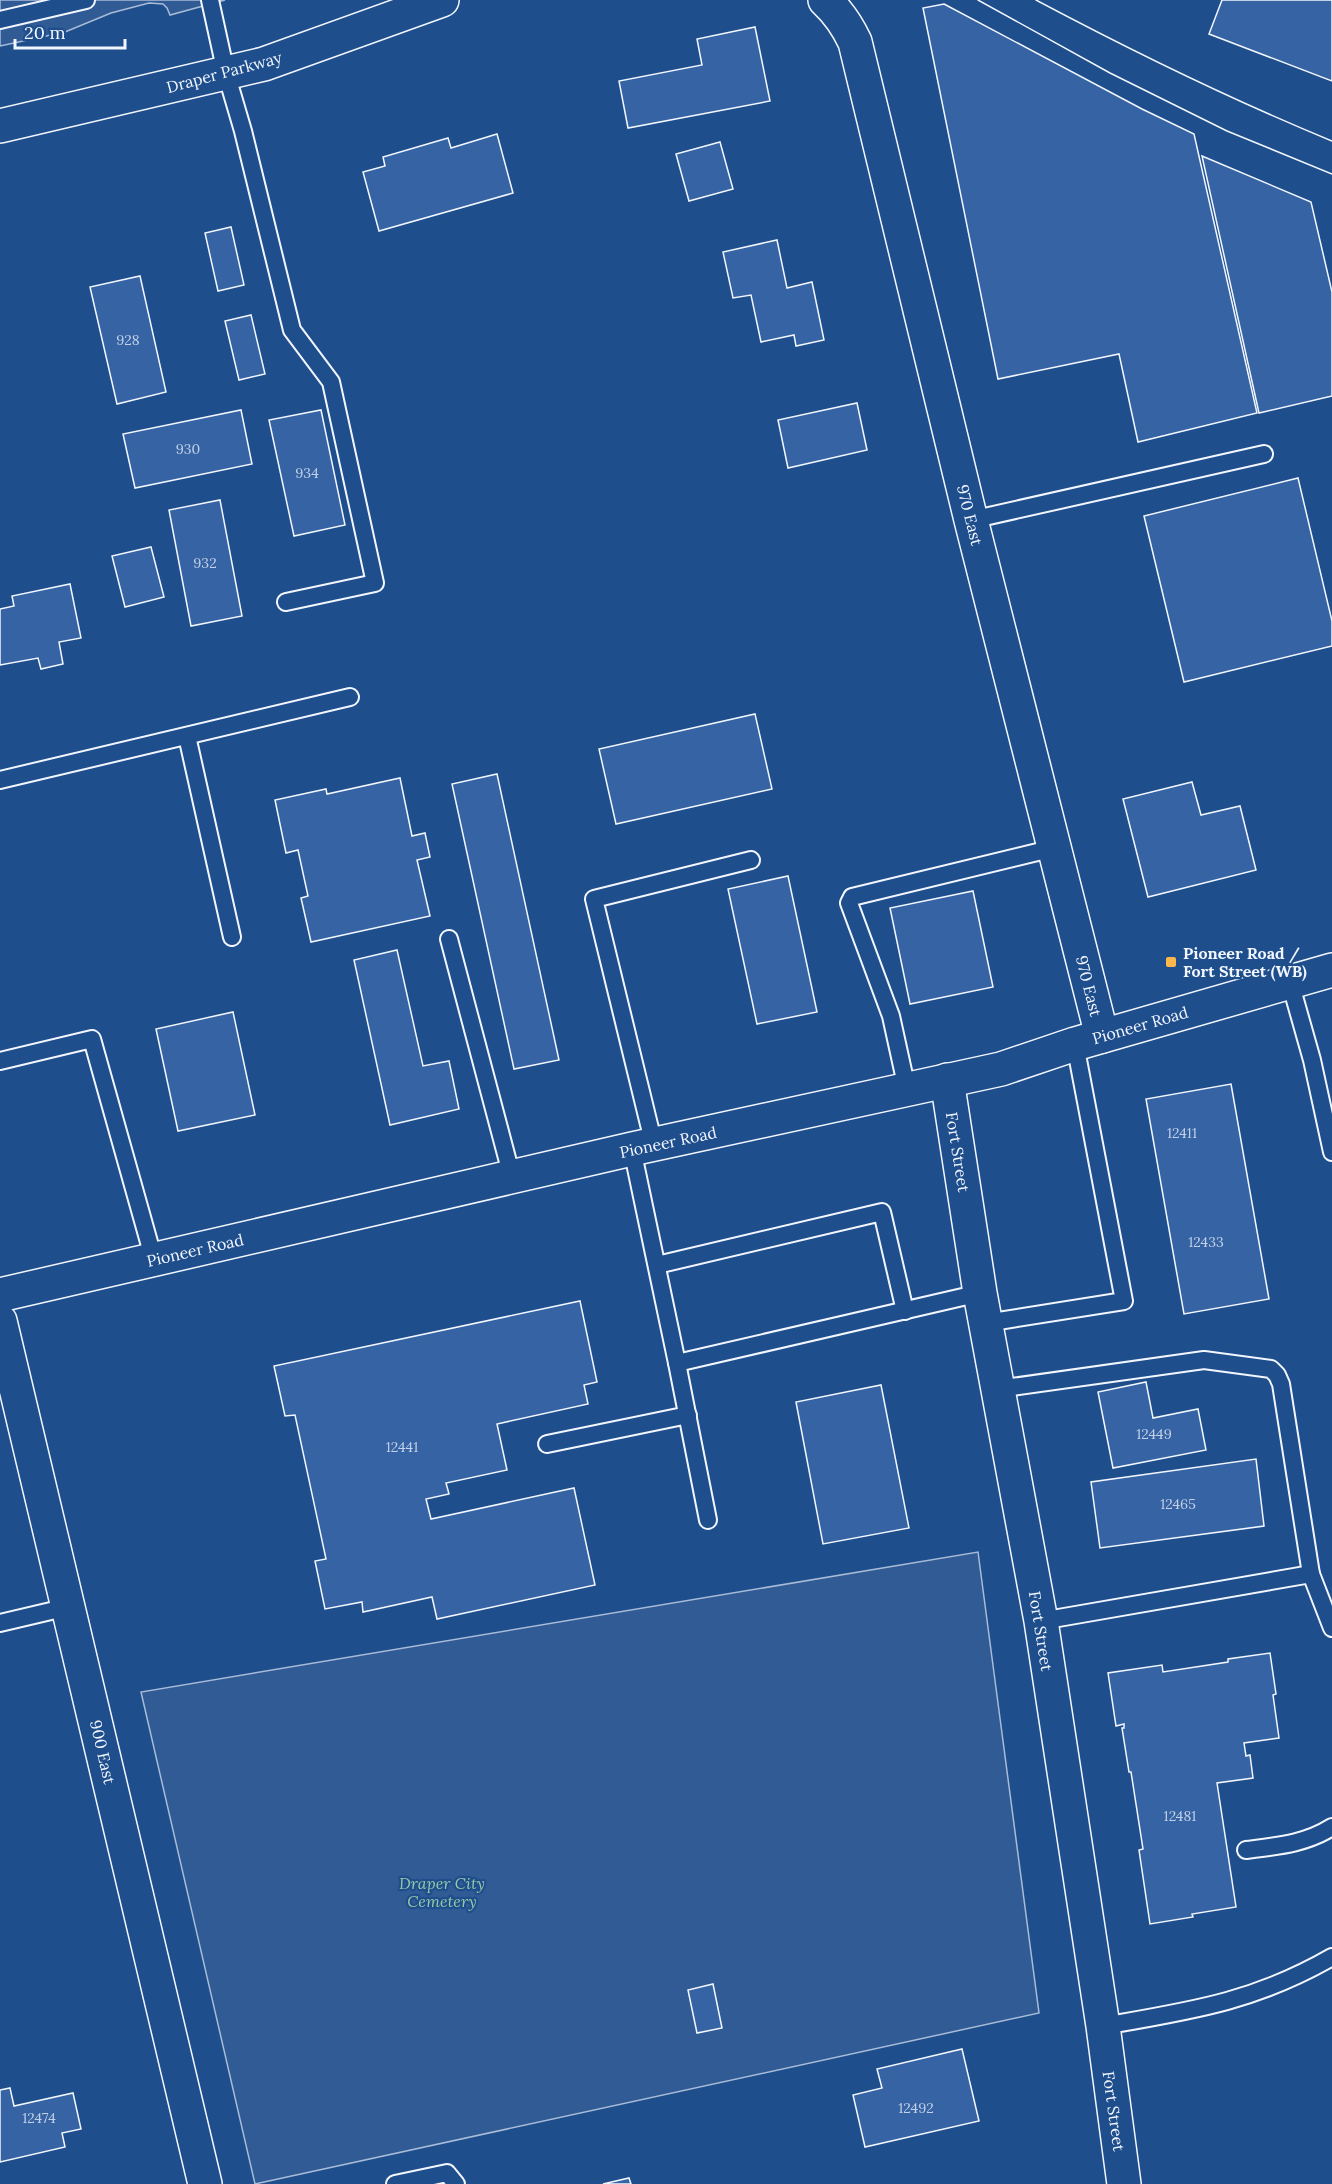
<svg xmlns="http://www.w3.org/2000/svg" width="1332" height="2184" viewBox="0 0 1332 2184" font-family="Lora,serif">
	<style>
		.built { fill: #305b95; stroke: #a8bbd7; stroke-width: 1.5 }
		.building { fill: #3563a3; stroke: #f2f6ff; stroke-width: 1.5 }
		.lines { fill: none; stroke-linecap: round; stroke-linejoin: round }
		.lane-casing { stroke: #f2f6ff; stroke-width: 20 }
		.street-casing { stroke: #f2f6ff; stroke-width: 36 }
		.secondary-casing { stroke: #f2f6ff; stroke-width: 36 }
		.primary-casing { stroke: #f2f6ff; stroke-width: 36 }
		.lane { stroke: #1f4e8c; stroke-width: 16 }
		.street { stroke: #1f4e8c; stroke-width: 33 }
		.secondary { stroke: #1f4e8c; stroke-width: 33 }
		.primary { stroke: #1f4e8c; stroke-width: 33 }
		.tram { stroke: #f2f6ff; stroke-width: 1.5 }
		.poi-dot { fill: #ffb74d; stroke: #1f4e8c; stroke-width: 2 }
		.labels { text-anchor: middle; stroke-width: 4.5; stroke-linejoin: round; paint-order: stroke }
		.number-label { font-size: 14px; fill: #c3d1e8 }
		.street-label { font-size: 16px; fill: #f2f6ff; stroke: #1f4e8c }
		.poi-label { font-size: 16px; font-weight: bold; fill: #f2f6ff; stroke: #1f4e8c; text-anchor: start }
		.park-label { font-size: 16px; font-style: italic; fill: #97c8a6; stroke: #1f4e8c }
	</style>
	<rect width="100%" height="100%" fill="#1f4e8c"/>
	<g class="built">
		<polygon points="0,0 225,0 170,15 167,8 163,4 149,3 111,13 65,32 0,46"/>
		<polygon points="978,1552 1039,2013 255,2184 141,1692"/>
	</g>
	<g class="building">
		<polygon points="1222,0 1332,0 1332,81 1209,34"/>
		<polygon points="944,4 1142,109 1194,134 1257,413 1138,442 1119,354 998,379 923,8"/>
		<polygon points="755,27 770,101 628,128 619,81 702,65 697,39"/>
		<polygon points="497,134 513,193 379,231 363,172 385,166 383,157 448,138 451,148"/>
		<polygon points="720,142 733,189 689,201 676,154"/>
		<polygon points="1202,156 1311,202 1332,292 1332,396 1259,413"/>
		<polygon points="231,227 244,285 218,291 205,233"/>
		<polygon points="777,240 787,288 812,282 824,340 796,346 794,335 761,342 751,295 733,298 723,252"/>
		<polygon points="140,276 166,392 117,404 90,287"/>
		<polygon points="251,315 265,374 239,380 225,321"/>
		<polygon points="857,403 867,450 788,468 778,420"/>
		<polygon points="241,410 252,464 135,488 123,434"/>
		<polygon points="321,410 345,525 294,536 269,420"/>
		<polygon points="1298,478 1332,621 1332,646 1184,682 1144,516"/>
		<polygon points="220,500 242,616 191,626 169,510"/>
		<polygon points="151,547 164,597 125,607 112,556"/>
		<polygon points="70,584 81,638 59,642 63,664 41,669 38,658 0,665 0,609 14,606 12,596"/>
		<polygon points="755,714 772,789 616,824 599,749"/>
		<polygon points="497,774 559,1060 514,1069 452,784"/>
		<polygon points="400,778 412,836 425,833 430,857 417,860 430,916 311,942 301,898 308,896 298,850 286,853 275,800 326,789 327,794"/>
		<polygon points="1192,782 1201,815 1240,806 1256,870 1148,897 1123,799"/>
		<polygon points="788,876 817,1012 757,1024 728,889"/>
		<polygon points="973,891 993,987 910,1004 890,908"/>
		<polygon points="397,950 423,1066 449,1061 459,1109 390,1125 354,960"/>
		<polygon points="233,1012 255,1115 178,1131 156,1029"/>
		<polygon points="1231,1084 1269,1299 1184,1314 1146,1099"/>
		<polygon points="580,1301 597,1382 584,1385 588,1404 497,1424 507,1470 446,1483 449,1494 426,1499 431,1519 574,1488 595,1585 437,1619 432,1597 363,1612 362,1602 325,1609 315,1561 326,1559 295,1415 285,1416 274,1366"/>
		<polygon points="1146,1382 1153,1418 1198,1409 1206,1450 1113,1468 1098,1392"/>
		<polygon points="881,1385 909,1528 823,1544 796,1402"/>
		<polygon points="1256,1459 1264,1526 1100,1548 1091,1482"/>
		<polygon points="1270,1653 1276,1694 1273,1695 1279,1738 1244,1743 1246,1756 1250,1755 1253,1778 1217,1783 1236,1907 1192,1914 1193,1917 1150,1924 1139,1850 1143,1849 1131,1772 1129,1772 1122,1728 1124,1728 1124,1724 1116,1726 1108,1673 1162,1665 1163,1672 1228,1662 1228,1659"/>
		<polygon points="713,1984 722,2028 697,2033 688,1990"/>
		<polygon points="962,2049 979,2121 865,2147 853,2095 882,2088 877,2069"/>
		<polygon points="10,2088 14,2106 73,2093 81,2129 62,2133 65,2147 0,2162 0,2090"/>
		<polygon points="629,2178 631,2184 603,2184"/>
	</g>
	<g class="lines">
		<defs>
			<g id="lane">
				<polyline points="210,0 226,73 243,131 292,330 331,382 375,583 286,602"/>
				<polyline points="0,20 86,0"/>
				<polyline points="971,520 1264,454"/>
				<polyline points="187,736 232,937"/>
				<polyline points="0,780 350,697"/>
				<polyline points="449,939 512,1177"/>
				<polyline points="1290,982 1312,1060 1332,1152"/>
				<polyline points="0,1061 92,1039 154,1260"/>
				<polyline points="907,1089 891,1016 849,903 852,897 1054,848"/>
				<polyline points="654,1145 594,899 751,860"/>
				<polyline points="632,1149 677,1363 980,1293"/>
				<polyline points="657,1265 882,1212 905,1311"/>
				<polyline points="986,1323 1124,1301 1075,1044"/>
				<polyline points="677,1363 708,1520"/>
				<polyline points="998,1389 1204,1360 1271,1369 1277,1375 1281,1384 1311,1574"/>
				<polyline points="547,1444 688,1415"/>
				<polyline points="1041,1621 1311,1574 1332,1628"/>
				<polyline points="0,1623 68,1607"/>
				<path d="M1246,1850C1277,1846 1305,1844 1332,1827"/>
				<path d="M1103,2026C1189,2011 1254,2002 1332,1957"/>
				<polyline points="395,2184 447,2173 456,2184"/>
			</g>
			<g id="street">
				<path d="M825,0C839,13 847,25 855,42L971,520L1102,1036"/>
				<polyline points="0,1321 205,2184"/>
			</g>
			<g id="secondary">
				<polyline points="947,1080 980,1293 1041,1621 1103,2026 1124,2184"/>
				<polyline points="0,1295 632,1149 1001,1069 1075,1044 1332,970"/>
			</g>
			<polyline id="primary" points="0,126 264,64 442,0"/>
		</defs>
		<use href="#lane" class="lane-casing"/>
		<use href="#street" class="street-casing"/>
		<use href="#secondary" class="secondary-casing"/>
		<use href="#primary" class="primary-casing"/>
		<use href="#lane" class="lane"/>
		<use href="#street" class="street"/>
		<use href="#secondary" class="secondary"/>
		<use href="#primary" class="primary"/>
		<g class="tram">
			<polyline points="978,0 1110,73 1227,131 1332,174"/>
			<path d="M1036,0C1134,52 1230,99 1332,141"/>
		</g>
	</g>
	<rect class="poi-dot" x="1165" y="956" width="12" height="12" rx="3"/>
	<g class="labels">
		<g class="number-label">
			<text x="128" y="345">928</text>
			<text x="188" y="454">930</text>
			<text x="307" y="478">934</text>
			<text x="205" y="568">932</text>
			<text x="1182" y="1138">12411</text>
			<text x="1206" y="1247">12433</text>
			<text x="1154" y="1439">12449</text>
			<text x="402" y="1452">12441</text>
			<text x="1178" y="1509">12465</text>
			<text x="1180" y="1821">12481</text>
			<text x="916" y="2113">12492</text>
			<text x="39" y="2123">12474</text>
		</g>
		<g class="street-label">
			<text transform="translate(224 72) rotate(-15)" y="6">Draper Parkway</text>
			<text transform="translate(970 515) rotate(76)" y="6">970 East</text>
			<text transform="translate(1089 986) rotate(76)" y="6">970 East</text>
			<text transform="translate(1140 1025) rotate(-16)" y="6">Pioneer Road</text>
			<text transform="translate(668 1142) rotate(-12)" y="6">Pioneer Road</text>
			<text transform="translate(958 1152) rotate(81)" y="6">Fort Street</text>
			<text transform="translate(195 1250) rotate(-13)" y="6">Pioneer Road</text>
			<text transform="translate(1041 1631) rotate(81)" y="6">Fort Street</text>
			<text transform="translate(103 1752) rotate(77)" y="6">900 East</text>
			<text transform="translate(1114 2111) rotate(82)" y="6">Fort Street</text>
		</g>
		<g class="poi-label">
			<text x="1183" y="959">Pioneer Road /<tspan x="1183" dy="18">Fort Street (WB)</tspan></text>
		</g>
		<g class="park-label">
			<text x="442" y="1889">Draper City<tspan x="442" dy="18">Cemetery</tspan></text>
		</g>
	</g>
	<path d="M15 39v9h110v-9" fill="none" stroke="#f2f6ff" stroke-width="3"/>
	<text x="24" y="39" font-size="18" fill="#f2f6ff" stroke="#1f4e8c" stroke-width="4.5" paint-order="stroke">20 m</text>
</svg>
